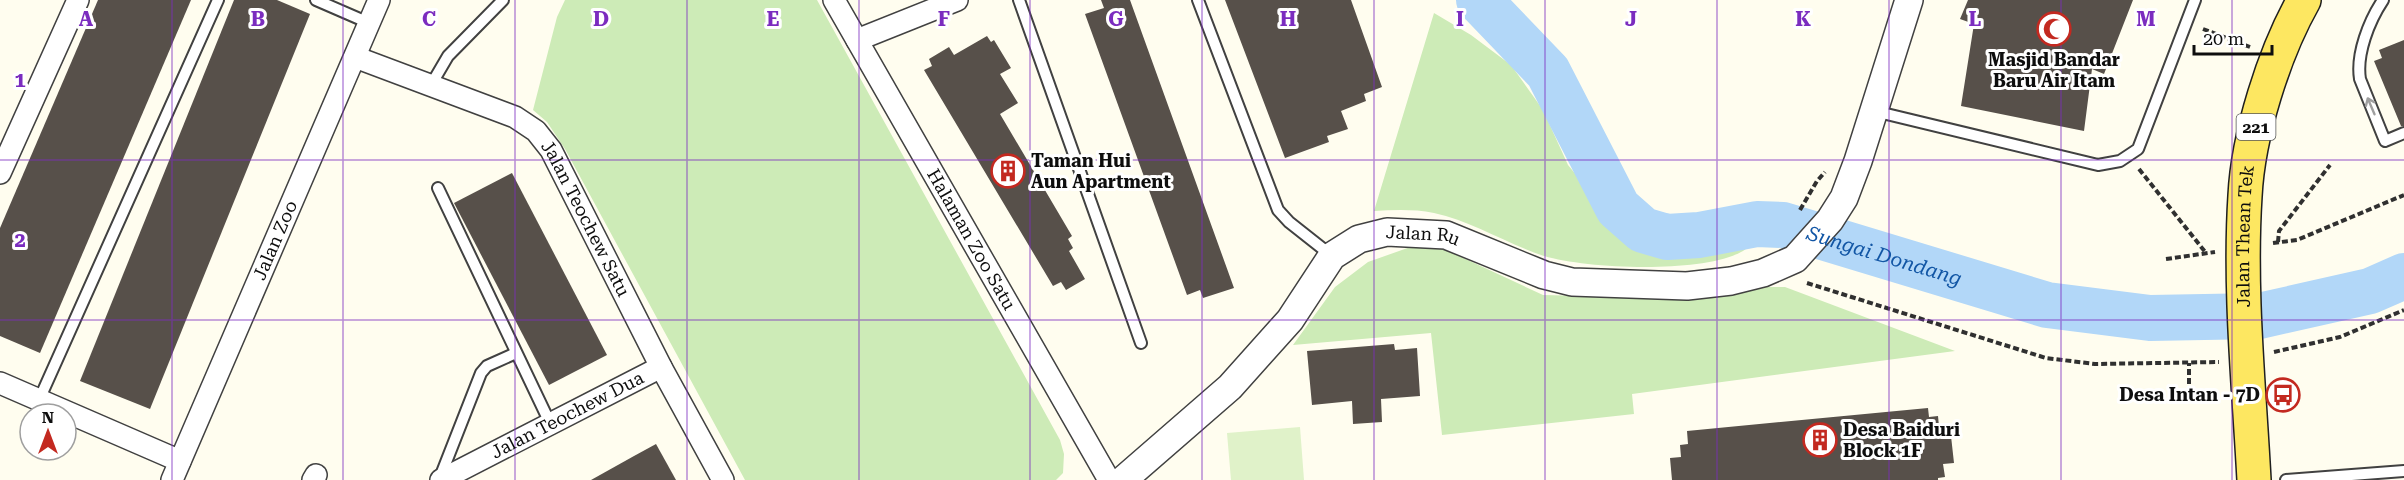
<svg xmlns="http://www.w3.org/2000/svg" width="2404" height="480" viewBox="0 0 2404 480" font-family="'Roboto Serif',serif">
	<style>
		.green { fill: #cdebb7 }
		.pitch { fill: #e0f2c9 }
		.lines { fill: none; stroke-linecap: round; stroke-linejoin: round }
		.river { stroke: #b2d7f8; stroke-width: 46 }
		.building { fill: #57504a }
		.service-casing { stroke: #414141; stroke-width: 14 }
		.minor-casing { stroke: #414141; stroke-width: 24 }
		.tertiary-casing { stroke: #414141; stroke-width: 30 }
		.primary-casing { stroke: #1f1f1f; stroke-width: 36 }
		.path { stroke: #303030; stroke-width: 4; stroke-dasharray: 6 3; stroke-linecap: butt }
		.service { stroke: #fff; stroke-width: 10 }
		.minor { stroke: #fff; stroke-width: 21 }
		.tertiary { stroke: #fff; stroke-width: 27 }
		.primary { stroke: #fde761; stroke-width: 33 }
		.oneway { stroke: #9f9f9f }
		.grid { fill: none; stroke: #7b2cbf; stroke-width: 1.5; stroke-opacity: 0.55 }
		.labels { text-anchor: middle; stroke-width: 6; stroke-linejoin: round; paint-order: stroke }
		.shield { fill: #fff; stroke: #565656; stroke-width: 1.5 }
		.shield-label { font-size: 16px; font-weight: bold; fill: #0e0e0e }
		.poi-label { font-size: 18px; font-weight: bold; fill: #0e0e0e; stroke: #fff; text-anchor: start }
		.street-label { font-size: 18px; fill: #0e0e0e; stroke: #fff }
		.water-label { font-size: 20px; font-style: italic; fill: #1256a5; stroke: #fff }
		.grid-label { font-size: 20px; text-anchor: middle; font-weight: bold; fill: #7b2cbf; stroke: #fff; stroke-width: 6; stroke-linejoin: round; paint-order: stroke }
	</style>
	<rect width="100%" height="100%" fill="#fffdef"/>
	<g class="green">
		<polygon points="565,0 817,0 1060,440 1064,454 1063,473 1056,480 745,480 565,149 547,122 533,110 557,17"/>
		<path d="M1434,13L1471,35L1511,65L1543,110L1568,165L1601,205L1623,237L1643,249L1695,244L1758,229C1754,236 1749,248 1743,251C1703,274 1588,269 1544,256C1507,244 1472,221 1434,213C1414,209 1394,210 1374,211Z"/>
		<polygon points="1416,245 1444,249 1543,295 1671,298 1765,287 1785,287 1955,351 1632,394 1634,414 1442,435 1431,333 1293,345 1335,287 1368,262"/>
	</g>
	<polygon class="pitch" points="1300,427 1304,480 1231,480 1227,433"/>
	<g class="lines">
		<path class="river" id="s1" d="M1479,0L1548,72L1618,208L1643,230L1667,237L1699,235L1757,224L1783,225L2047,305L2150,318L2259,316L2370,291L2404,276"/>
	</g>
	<g class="building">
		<polygon points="98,0 191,0 40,353 0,336 0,228"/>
		<polygon points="234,0 277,0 310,14 150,409 80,381"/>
		<polygon points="1101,0 1130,0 1234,288 1203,298 1200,290 1187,295 1085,14 1104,8"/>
		<polygon points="1225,0 1351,0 1382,87 1364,94 1366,101 1341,111 1348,129 1327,136 1329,142 1285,158"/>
		<polygon points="1968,0 2133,0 2104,74 2092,69 2084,131 1961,106 1974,24 1960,19"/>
		<polygon points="987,36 991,42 994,40 1011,68 1000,74 1018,103 1000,114 1072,236 1068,239 1073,248 1069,251 1085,279 1066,290 1061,282 1053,286 924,70 932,66 929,59 949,47 954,55"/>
		<polygon points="2404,40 2404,126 2401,126 2374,61 2382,58 2379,50"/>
		<polygon points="512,173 607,355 549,385 454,203"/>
		<polygon points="1394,344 1395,350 1417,348 1420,396 1381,399 1382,422 1353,424 1352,401 1312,405 1307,351"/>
		<polygon points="1928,408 1929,417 1938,416 1940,437 1951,436 1954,463 1943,464 1945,477 1938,478 1938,480 1672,480 1670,458 1681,457 1680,445 1688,444 1687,431"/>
		<polygon points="656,444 676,480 591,480 634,456"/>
	</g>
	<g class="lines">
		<defs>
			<g id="service">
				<polyline points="316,0 369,23"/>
				<polyline points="1019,0 1141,343"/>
				<polyline points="1198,0 1278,210 1289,222 1332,256"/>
				<path d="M2383,0C2369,21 2356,54 2360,79L2385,141L2404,133"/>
				<polyline points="431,85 448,56 503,0"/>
				<polyline points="1874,111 2098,165 2120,161 2138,149 2195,0"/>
				<polyline points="438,188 550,423"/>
				<polyline points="39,400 218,0"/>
				<polyline points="439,480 481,373 487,366 516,353"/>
				<polyline points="2286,480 2404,471"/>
			</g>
			<g id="minor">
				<path id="s2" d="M834,0L1109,480"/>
				<polyline points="857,40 957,0"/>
				<path id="s3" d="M355,57L515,117L536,131L551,150L661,367L723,480"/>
				<polyline points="0,173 78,0"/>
				<polyline points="0,383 180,461"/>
				<path id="s4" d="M172,480L379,0"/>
				<polyline points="313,480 316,475"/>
				<path id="s5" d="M441,480L661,367"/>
			</g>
			<g id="tertiary">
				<path id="s6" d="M1123,480L1230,387L1290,320L1332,256L1359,239L1387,232L1446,235L1544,275L1572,282L1687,286L1731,281L1763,273L1795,259L1830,220L1844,198L1858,161L1909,0"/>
			</g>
			<g id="primary">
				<path id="s7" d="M2254,480C2249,386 2239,290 2245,196C2248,135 2274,53 2304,0"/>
			</g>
		</defs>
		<use href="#service" class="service-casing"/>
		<use href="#minor" class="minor-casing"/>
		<use href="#tertiary" class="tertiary-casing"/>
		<use href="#primary" class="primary-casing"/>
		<g class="path">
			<polyline points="2203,29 2250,47"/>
			<polyline points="2139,169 2206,253"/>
			<polyline points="1800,210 1817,181 1825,172"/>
			<polyline points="2278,242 2279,231 2330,165"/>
			<polyline points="2273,243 2297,240 2404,195"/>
			<polyline points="2166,259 2215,252"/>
			<polyline points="1807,283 2046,358 2095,364 2219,362"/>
			<polyline points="2274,352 2340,337 2404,310"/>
			<polyline points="2189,402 2189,363"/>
		</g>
		<use href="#service" class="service"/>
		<use href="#minor" class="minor"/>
		<use href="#tertiary" class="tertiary"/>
		<use href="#primary" class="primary"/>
	</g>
	<defs><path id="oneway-shaft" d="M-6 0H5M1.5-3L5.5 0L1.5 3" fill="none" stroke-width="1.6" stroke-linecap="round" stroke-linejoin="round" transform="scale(1.5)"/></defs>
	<use class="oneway" href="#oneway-shaft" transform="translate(2371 106) rotate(-113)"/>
	<path class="grid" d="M172,0V480M343,0V480M515,0V480M687,0V480M859,0V480M1030,0V480M1202,0V480M1374,0V480M1545,0V480M1717,0V480M1889,0V480M2061,0V480M2232,0V480M0,160H2404M0,320H2404"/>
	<defs>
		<symbol id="mosque-ring" viewBox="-11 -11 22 22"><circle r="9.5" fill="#fff" stroke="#c32920" stroke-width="1.5"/><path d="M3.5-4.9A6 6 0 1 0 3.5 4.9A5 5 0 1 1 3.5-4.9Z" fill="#c32920"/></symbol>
		<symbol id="building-ring" viewBox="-11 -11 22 22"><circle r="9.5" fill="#fff" stroke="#c32920" stroke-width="1.5"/><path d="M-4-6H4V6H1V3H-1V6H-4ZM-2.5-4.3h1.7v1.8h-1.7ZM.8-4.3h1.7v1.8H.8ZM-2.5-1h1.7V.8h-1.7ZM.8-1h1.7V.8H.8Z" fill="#c32920"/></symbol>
		<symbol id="bus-ring" viewBox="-11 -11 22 22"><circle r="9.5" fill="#fff" stroke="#c32920" stroke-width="1.5"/><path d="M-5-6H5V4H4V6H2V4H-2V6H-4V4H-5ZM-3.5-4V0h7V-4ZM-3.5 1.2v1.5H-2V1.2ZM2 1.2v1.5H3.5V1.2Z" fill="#c32920"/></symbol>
	</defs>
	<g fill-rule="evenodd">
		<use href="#mosque-ring" x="2035" y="10" width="38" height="38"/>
		<use href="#building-ring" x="989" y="152" width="38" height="38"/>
		<use href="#bus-ring" x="2264" y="376" width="38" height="38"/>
		<use href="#building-ring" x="1801" y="421" width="38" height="38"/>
	</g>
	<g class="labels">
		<rect class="shield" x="2236.5" y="114" width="39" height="26" rx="4.5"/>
		<g class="shield-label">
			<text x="2256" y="133">221</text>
		</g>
		<g class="poi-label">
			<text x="2054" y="66" text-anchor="middle">Masjid Bandar<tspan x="2054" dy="21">Baru Air Itam</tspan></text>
			<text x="1031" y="167">Taman Hui<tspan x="1031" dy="21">Aun Apartment</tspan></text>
			<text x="2260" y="401" text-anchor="end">Desa Intan - 7D</text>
			<text x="1843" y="436">Desa Baiduri<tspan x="1843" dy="21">Block 1F</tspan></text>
		</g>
		<g class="street-label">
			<text dy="6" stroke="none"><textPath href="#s3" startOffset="297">Jalan Teochew Satu</textPath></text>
			<text dy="6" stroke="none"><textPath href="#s7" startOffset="244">Jalan Thean Tek</textPath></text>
			<text dy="6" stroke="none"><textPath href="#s6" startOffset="405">Jalan Ru</textPath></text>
			<text dy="6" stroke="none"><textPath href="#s4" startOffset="261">Jalan Zoo</textPath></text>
			<text dy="6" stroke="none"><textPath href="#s2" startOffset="276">Halaman Zoo Satu</textPath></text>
			<text dy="6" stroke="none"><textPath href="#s5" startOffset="142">Jalan Teochew Dua</textPath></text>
		</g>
		<g class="water-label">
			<text dy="7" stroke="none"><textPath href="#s1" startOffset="534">Sungai Dondang</textPath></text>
		</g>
	</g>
	<g class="grid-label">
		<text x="86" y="26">A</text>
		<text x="258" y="26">B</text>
		<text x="429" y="26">C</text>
		<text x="601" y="26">D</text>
		<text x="773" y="26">E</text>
		<text x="944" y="26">F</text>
		<text x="1116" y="26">G</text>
		<text x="1288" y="26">H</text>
		<text x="1460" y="26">I</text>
		<text x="1631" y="26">J</text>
		<text x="1803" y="26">K</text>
		<text x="1975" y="26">L</text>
		<text x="2146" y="26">M</text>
		<text x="20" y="87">1</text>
		<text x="20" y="247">2</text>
	</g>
	<g transform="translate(48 432)"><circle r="28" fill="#ffffff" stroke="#9f9f9f" stroke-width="1.5"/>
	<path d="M0-4.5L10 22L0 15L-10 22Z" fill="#c32920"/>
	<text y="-9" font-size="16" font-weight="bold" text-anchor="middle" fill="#0e0e0e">N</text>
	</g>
	<path d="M2194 45v9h78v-9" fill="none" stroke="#0e0e0e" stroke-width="3"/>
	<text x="2203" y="45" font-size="18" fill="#0e0e0e" stroke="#ffffff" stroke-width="4.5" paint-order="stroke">20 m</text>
</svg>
